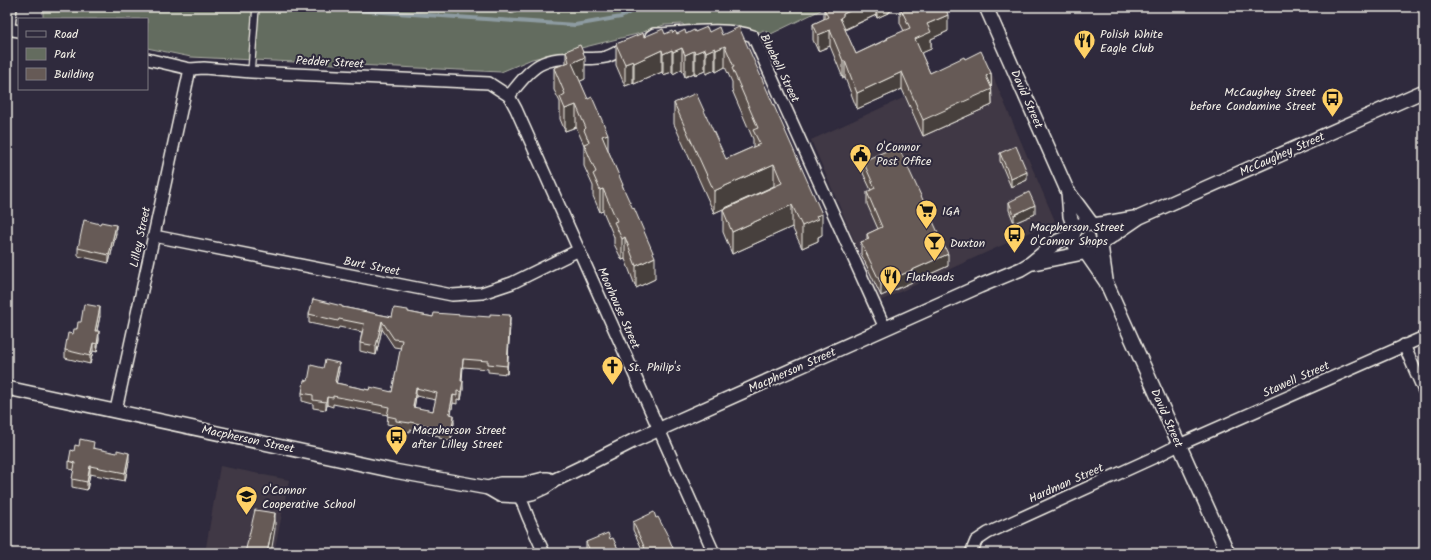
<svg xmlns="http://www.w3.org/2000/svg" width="1431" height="560" viewBox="0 0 1431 560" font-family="Kalam,sans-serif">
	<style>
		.built { fill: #403844 }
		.green { fill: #646c5f; stroke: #acaea4 }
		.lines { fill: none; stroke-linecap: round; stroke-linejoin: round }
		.stream { stroke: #8d9ba1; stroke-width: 4 }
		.service-casing { stroke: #f4f1e8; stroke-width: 8 }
		.minor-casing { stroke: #f4f1e8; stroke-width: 14 }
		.tertiary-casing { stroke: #f4f1e8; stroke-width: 16 }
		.secondary-casing { stroke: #f4f1e8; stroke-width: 18 }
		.service { stroke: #2f2a3d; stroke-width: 5.5 }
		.minor { stroke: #2f2a3d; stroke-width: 11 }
		.tertiary { stroke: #2f2a3d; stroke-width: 13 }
		.secondary { stroke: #2f2a3d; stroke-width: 15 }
		.wall { fill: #584d4a; stroke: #f4f1e8; fill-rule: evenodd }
		.shaded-wall { fill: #473f3c; stroke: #f4f1e8 }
		.building { fill: #665a56; stroke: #f4f1e8; fill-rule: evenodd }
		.labels { text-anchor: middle; stroke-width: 4; stroke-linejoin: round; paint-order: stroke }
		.poi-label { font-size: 12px; fill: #f4f1e8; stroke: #2f2a3d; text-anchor: start }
		.street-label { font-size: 12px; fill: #f4f1e8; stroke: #2f2a3d }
	</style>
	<rect width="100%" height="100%" fill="#2f2a3d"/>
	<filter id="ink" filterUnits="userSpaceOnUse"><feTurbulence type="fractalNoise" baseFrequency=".025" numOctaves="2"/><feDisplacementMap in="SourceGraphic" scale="8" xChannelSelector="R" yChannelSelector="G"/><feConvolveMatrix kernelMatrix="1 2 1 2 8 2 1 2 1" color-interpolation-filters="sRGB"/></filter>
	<g filter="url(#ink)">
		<g class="built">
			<polygon points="986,60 1055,221 880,301 811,140"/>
			<polygon points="220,466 289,480 274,553 205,553"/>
		</g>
		<path class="green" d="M43,7H827L771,34L763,30L760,32C736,25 709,27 684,27L683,24L664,25L637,34L573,50L532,59L501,72L191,57L147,48V19H43Z"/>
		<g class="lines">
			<polyline class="stream" points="309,7 575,25 621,17 639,7"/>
			<defs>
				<g id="service">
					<polyline points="512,10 512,7"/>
					<polyline points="251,72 256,7"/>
				</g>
				<g id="minor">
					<polyline points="7,29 19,31"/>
					<path d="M651,36L654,34C682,33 727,26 753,36L885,328"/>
					<polyline points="147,59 190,69 204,68 251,72 489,83 509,96 516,109 714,553"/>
					<path d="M509,96C518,85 527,72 539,65C560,53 584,62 606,57C613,55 621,50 628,46"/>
					<polyline points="154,236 452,295 482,293 512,283 579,250"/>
					<polyline points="1404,345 1424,391"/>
					<polyline points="116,410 190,69"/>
					<polyline points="517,489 528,517 544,553"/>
					<polyline points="971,553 976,541 988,533 1155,457 1179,445 1424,337"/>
				</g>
				<g id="tertiary">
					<polyline points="986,7 1067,190 1092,224"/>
					<polyline points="1068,192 1070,216 1075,230"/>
					<circle cx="1088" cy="238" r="15"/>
					<polyline points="1094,225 1134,218"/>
					<polyline points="1102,243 1140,217 1424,91"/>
					<polyline points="1101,245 1106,280"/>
					<polyline points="1086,253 1106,282 1228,553"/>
					<polyline points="1034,263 1083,253"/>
					<polyline points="7,388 394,471 488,488 500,495 519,496 532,493 545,487 555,480 582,467 633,441 980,286 1021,269 1031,263 1058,241 1073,235"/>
					<polyline points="488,488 500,484 524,484 544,479 548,479"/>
				</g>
				<polyline id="secondary" points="7,27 9,7"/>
			</defs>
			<use href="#service" class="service-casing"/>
			<use href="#minor" class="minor-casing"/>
			<use href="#tertiary" class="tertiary-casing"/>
			<use href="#secondary" class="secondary-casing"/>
			<use href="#service" class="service"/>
			<use href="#minor" class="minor"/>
			<use href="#tertiary" class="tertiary"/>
			<use href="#secondary" class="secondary"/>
		</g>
		<g class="wall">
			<polygon points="829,7 890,7 890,12 877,18 876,15 845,30 856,54 887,39 887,38 904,31 900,23 900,7 920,8 948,31 931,39 931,49 921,53 930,73 965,59 991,73 992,105 923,136 902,89 857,109 845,78 843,78 830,46 818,51 813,40 813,24 824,19 824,9"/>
			<polygon points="695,32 709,32 722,35 822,235 818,237 818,241 802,248 792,227 732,254 723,232 723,210 774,187 774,186 714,213 674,124 674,103 726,159 753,147 753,139 732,90 732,82 725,67 716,72 715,70 706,74 705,71 695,75 694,73 685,77 682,69 673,74 672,72 663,75 662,72 634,84 633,83 625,86 616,65 616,44 644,37 673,33 677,34 686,34"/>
			<polygon points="566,51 585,79 580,81 623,187 655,279 636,288 625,259 622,260 614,244 614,237 603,211 600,212 593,196 593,186 584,166 584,145 576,127 565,131 560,119 560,102 554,90 554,68 566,63"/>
			<polygon points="1000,153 1027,180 1011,187 1000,161"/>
			<polygon points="863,161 948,266 881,296 861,254 861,242 867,240 867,234 878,229 867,204 867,192 871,190 863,173"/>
			<polygon points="1009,202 1035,214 1014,223 1009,210"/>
			<polygon points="100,224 116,233 109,263 78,256 78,248"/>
			<path d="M342,307L392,317L408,312L433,317L510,324L507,374L488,372V369L463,367L462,381L463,389L461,400L457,399V404L453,403L451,414L454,423L451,441L439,438V436L410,430V432L396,429V426L387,424L388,415L333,404V407L327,405L326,410L313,408V404L302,401V393L308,381L339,371L336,383L369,390L392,392L401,348L394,347L382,329L376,355L360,351V343L362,332L339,327L338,329L309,323V314ZM416,396L436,400L433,411L414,408Z"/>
			<polygon points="100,316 97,331 99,339 97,352 93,351 90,364 65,358 65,350 73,334 81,322"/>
			<polygon points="94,449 129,461 125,481 90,474 87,490 72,487 72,479 74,470 69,469 69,461 74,451"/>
			<polygon points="656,518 675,553 644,553 633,530 633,522"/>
			<polygon points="610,539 620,553 587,553 586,550 586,542"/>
		</g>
		<g class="shaded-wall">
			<polygon points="858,7 876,7 876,15 843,30 840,18 843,14"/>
			<polygon points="877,7 890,7 890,12 877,18"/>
			<polygon points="948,15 948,31 931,39 931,49 915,56 915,39 927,24"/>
			<polygon points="830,30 830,46 818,51 818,35"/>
			<polygon points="725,46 725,67 716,72 716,50"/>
			<polygon points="682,48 682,69 673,74 673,52"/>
			<polygon points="715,48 715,70 706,74 706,52"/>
			<polygon points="705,49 705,71 695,75 695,53"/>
			<polygon points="662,50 662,72 634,84 634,63"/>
			<polygon points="672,50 672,72 663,75 663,54"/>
			<polygon points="694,51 694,73 685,77 685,55"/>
			<polygon points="585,57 585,79 572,85 572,63"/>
			<polygon points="633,61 633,83 625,86 625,64"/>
			<rect x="843" y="61" width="2" height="17"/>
			<polygon points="902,72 902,89 857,109 857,93"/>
			<polygon points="991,73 992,105 923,136 923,120 986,76"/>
			<polygon points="576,105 576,127 565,131 565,109"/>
			<polygon points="608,134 608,156 602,136"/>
			<polygon points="774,164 774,186 714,213 714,191"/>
			<polygon points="1027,172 1027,180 1011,187 1011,179"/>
			<polygon points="603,189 603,211 600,212 600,190"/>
			<polygon points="792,205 792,227 732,254 732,232"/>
			<polygon points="1035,205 1035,214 1014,223 1014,215"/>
			<polygon points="822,214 822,235 818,237 818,241 802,248 802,226 816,216"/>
			<polygon points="116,225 116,233 109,263 109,255"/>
			<polygon points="625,237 625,259 622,260 622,239"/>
			<polygon points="948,254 948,266 881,296 881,284"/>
			<polygon points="655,257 655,279 636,288 636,266"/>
			<polygon points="100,307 100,316 95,339 95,331"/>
			<polygon points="510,315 510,324 507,374 507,366"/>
			<polygon points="382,321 382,329 376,355 376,346"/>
			<polygon points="99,331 99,339 97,352 97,344"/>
			<polygon points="93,343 93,351 90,364 90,356"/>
			<polygon points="463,359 461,389 463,381 463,389 461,400 461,381"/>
			<polygon points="339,363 339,371 335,389 335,381"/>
			<polygon points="416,388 416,396 413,416 413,407"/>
			<polygon points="453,395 453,403 449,422 449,414"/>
			<polygon points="327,397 327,405 326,410 326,402"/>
			<polygon points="454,415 454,423 451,441 451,433"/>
			<polygon points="129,453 129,461 125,481 125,473"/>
			<polygon points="90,466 90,474 87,490 87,482"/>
			<polygon points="275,513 275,529 271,553 267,553"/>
		</g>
		<g class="building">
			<polygon points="829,7 858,7 843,14 843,16 840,18 856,54 888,39 887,38 910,28 900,7 919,7 920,8 922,7 945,7 948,15 927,24 931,32 915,39 930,73 964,57 965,59 981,51 991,73 986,76 992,89 923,120 902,72 857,93 845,61 843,61 830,30 818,35 813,24 828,17 824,9"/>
			<polygon points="707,27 709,32 719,27 722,35 739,27 822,214 816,216 818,219 802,226 792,205 732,232 723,210 782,183 774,164 714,191 674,103 696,93 726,159 760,144 753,130 758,128 732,68 734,67 725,46 716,50 715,48 706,52 705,49 695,53 694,51 685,55 682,48 673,52 672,50 663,54 662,50 634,63 633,61 625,64 616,44 643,33 644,37 663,29 665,34 672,31 673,33 675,31 677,34 685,30 686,34 694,30 695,32"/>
			<polygon points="580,45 585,57 572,63 588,99 592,97 608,134 602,136 623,185 622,185 633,209 634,208 655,257 636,266 625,237 622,239 614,222 617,221 603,189 600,190 593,174 596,172 584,144 589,142 584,130 586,128 576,105 565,109 560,97 565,94 554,68 569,62 566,51"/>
			<polygon points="898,146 948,254 881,284 861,242 869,239 867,234 882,227 867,192 875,188 863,161"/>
			<polygon points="1016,146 1027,172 1011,179 1000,153"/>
			<polygon points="1029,192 1035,205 1014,215 1009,202"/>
			<polygon points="84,220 100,224 101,222 116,225 109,255 78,248"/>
			<path d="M313,299L342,306V307L392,317L394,308L408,310V312L433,317L434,313L490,317V314L510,315L507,366L488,364V361L463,359L461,381H463L461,392L457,391V396L453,395L449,414L454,415L451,433L439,430V428L410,422V423L396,421V418L387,416L389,407L333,396V398L327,397L326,402L313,400V395L302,393L304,380L308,381L311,365L323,368L325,360L339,363L335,381L336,382V383L369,390L370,387L392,392L402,340L394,339L382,321L376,346L360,343L364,324L339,319L338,321L309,314ZM416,388L437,393L433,411L413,407Z"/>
			<polygon points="84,304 100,307 95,331 99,331 97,344 93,343 90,356 65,350 68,333 73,334 74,329 77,329 78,322 81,322"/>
			<polygon points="80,439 94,442 93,448 117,453 117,450 129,453 125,473 90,466 87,482 72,479 75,463 69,461 71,450 74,451 75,445 79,446"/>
			<polygon points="255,510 275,513 267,553 245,553"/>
			<polygon points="654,512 656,518 658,517 668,536 675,553 647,553 633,522"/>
			<polygon points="608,533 610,539 613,538 620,553 591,553 586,542"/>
		</g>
	</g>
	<defs>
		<symbol id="restaurant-pin" viewBox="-11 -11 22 30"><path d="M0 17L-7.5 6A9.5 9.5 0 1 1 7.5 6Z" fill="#ffd166" stroke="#2f2a3d"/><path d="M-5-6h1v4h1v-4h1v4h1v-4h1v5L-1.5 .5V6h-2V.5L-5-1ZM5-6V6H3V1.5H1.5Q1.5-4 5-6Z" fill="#111"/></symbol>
		<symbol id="bus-pin" viewBox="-11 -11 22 30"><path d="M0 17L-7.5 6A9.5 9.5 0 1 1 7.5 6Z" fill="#ffd166" stroke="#2f2a3d"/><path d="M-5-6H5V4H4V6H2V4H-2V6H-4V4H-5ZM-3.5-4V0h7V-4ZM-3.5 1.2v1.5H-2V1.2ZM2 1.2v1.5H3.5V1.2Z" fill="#111"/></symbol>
		<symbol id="civic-pin" viewBox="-11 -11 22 30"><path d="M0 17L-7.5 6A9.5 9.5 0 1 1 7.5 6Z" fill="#ffd166" stroke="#2f2a3d"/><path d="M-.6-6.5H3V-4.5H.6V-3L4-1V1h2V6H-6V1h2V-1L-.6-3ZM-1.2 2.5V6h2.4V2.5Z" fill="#111"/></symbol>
		<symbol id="supermarket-pin" viewBox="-11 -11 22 30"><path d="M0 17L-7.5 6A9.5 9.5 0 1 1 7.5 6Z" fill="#ffd166" stroke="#2f2a3d"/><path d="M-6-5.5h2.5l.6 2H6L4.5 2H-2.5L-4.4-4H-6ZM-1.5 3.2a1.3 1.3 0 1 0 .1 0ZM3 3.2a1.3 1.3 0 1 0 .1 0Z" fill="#111"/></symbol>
		<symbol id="bar-pin" viewBox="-11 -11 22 30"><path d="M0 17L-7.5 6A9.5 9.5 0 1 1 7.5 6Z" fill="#ffd166" stroke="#2f2a3d"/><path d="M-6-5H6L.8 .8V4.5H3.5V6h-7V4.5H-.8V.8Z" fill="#111"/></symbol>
		<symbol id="church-pin" viewBox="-11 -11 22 30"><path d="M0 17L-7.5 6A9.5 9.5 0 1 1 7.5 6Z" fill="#ffd166" stroke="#2f2a3d"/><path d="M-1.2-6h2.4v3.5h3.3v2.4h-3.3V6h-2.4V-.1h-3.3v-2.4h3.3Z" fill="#111"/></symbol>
		<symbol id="school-pin" viewBox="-11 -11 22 30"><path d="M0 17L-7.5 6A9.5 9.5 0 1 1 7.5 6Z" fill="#ffd166" stroke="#2f2a3d"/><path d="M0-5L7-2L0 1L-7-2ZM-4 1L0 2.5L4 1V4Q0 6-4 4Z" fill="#111"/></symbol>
	</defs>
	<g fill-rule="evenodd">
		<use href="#restaurant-pin" x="1072" y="28" width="25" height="34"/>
		<use href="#bus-pin" x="1320" y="86" width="25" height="34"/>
		<use href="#civic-pin" x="848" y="142" width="25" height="34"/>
		<use href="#supermarket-pin" x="914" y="198" width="25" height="34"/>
		<use href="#bus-pin" x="1002" y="222" width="25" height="34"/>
		<use href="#bar-pin" x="922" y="230" width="25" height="34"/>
		<use href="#restaurant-pin" x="878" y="264" width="25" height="34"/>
		<use href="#church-pin" x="600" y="354" width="25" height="34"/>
		<use href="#bus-pin" x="384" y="424" width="25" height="34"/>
		<use href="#school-pin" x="234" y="484" width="25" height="34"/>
	</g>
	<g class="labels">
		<g class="poi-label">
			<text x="1100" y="38">Polish White<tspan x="1100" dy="14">Eagle Club</tspan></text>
			<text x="1316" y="96" text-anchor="end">McCaughey Street<tspan x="1316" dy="14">before Condamine Street</tspan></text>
			<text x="876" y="151">O'Connor<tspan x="876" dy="14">Post Office</tspan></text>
			<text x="942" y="215">IGA</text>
			<text x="1030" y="231">Macpherson Street<tspan x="1030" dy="14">O'Connor Shops</tspan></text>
			<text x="950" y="247">Duxton</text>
			<text x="906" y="281">Flatheads</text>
			<text x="628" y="371">St. Philip's</text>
			<text x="412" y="434">Macpherson Street<tspan x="412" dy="14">after Lilley Street</tspan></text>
			<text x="262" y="494">O'Connor<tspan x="262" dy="14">Cooperative School</tspan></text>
		</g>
		<g class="street-label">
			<text transform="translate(330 62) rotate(3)" y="4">Pedder Street</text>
			<text transform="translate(780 68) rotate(64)" y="4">Bluebell Street</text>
			<text transform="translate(1027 99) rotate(66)" y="4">David Street</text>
			<text transform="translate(1282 154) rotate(-24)" y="4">McCaughey Street</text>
			<text transform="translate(140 237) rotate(-78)" y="4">Lilley Street</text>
			<text transform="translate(372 266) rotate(11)" y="4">Burt Street</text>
			<text transform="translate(619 308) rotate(66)" y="4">Moorhouse Street</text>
			<text transform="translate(792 370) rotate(-24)" y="4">Macpherson Street</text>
			<text transform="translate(1296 379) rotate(-24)" y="4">Stawell Street</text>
			<text transform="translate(1167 418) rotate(66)" y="4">David Street</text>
			<text transform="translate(248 439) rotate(12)" y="4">Macpherson Street</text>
			<text transform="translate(1066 483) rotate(-24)" y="4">Hardman Street</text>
		</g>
	</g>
	<rect width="1431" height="560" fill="none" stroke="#2f2a3d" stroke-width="24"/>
	<rect x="12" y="12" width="1407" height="536" fill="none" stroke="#f4f1e8" stroke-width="1.5" filter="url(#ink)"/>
	<rect x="18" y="18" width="130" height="72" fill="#2f2a3d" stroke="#7e7a81"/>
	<rect x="26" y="31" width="20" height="6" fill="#2f2a3d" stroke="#7e7a81"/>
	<text x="54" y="38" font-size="12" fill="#f4f1e8">Road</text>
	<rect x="26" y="48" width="20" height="12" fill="#646c5f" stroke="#7e7a81"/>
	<text x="54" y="58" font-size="12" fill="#f4f1e8">Park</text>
	<rect x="26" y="68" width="20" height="12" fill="#665a56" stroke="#7e7a81"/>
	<text x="54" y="78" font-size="12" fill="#f4f1e8">Building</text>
</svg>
